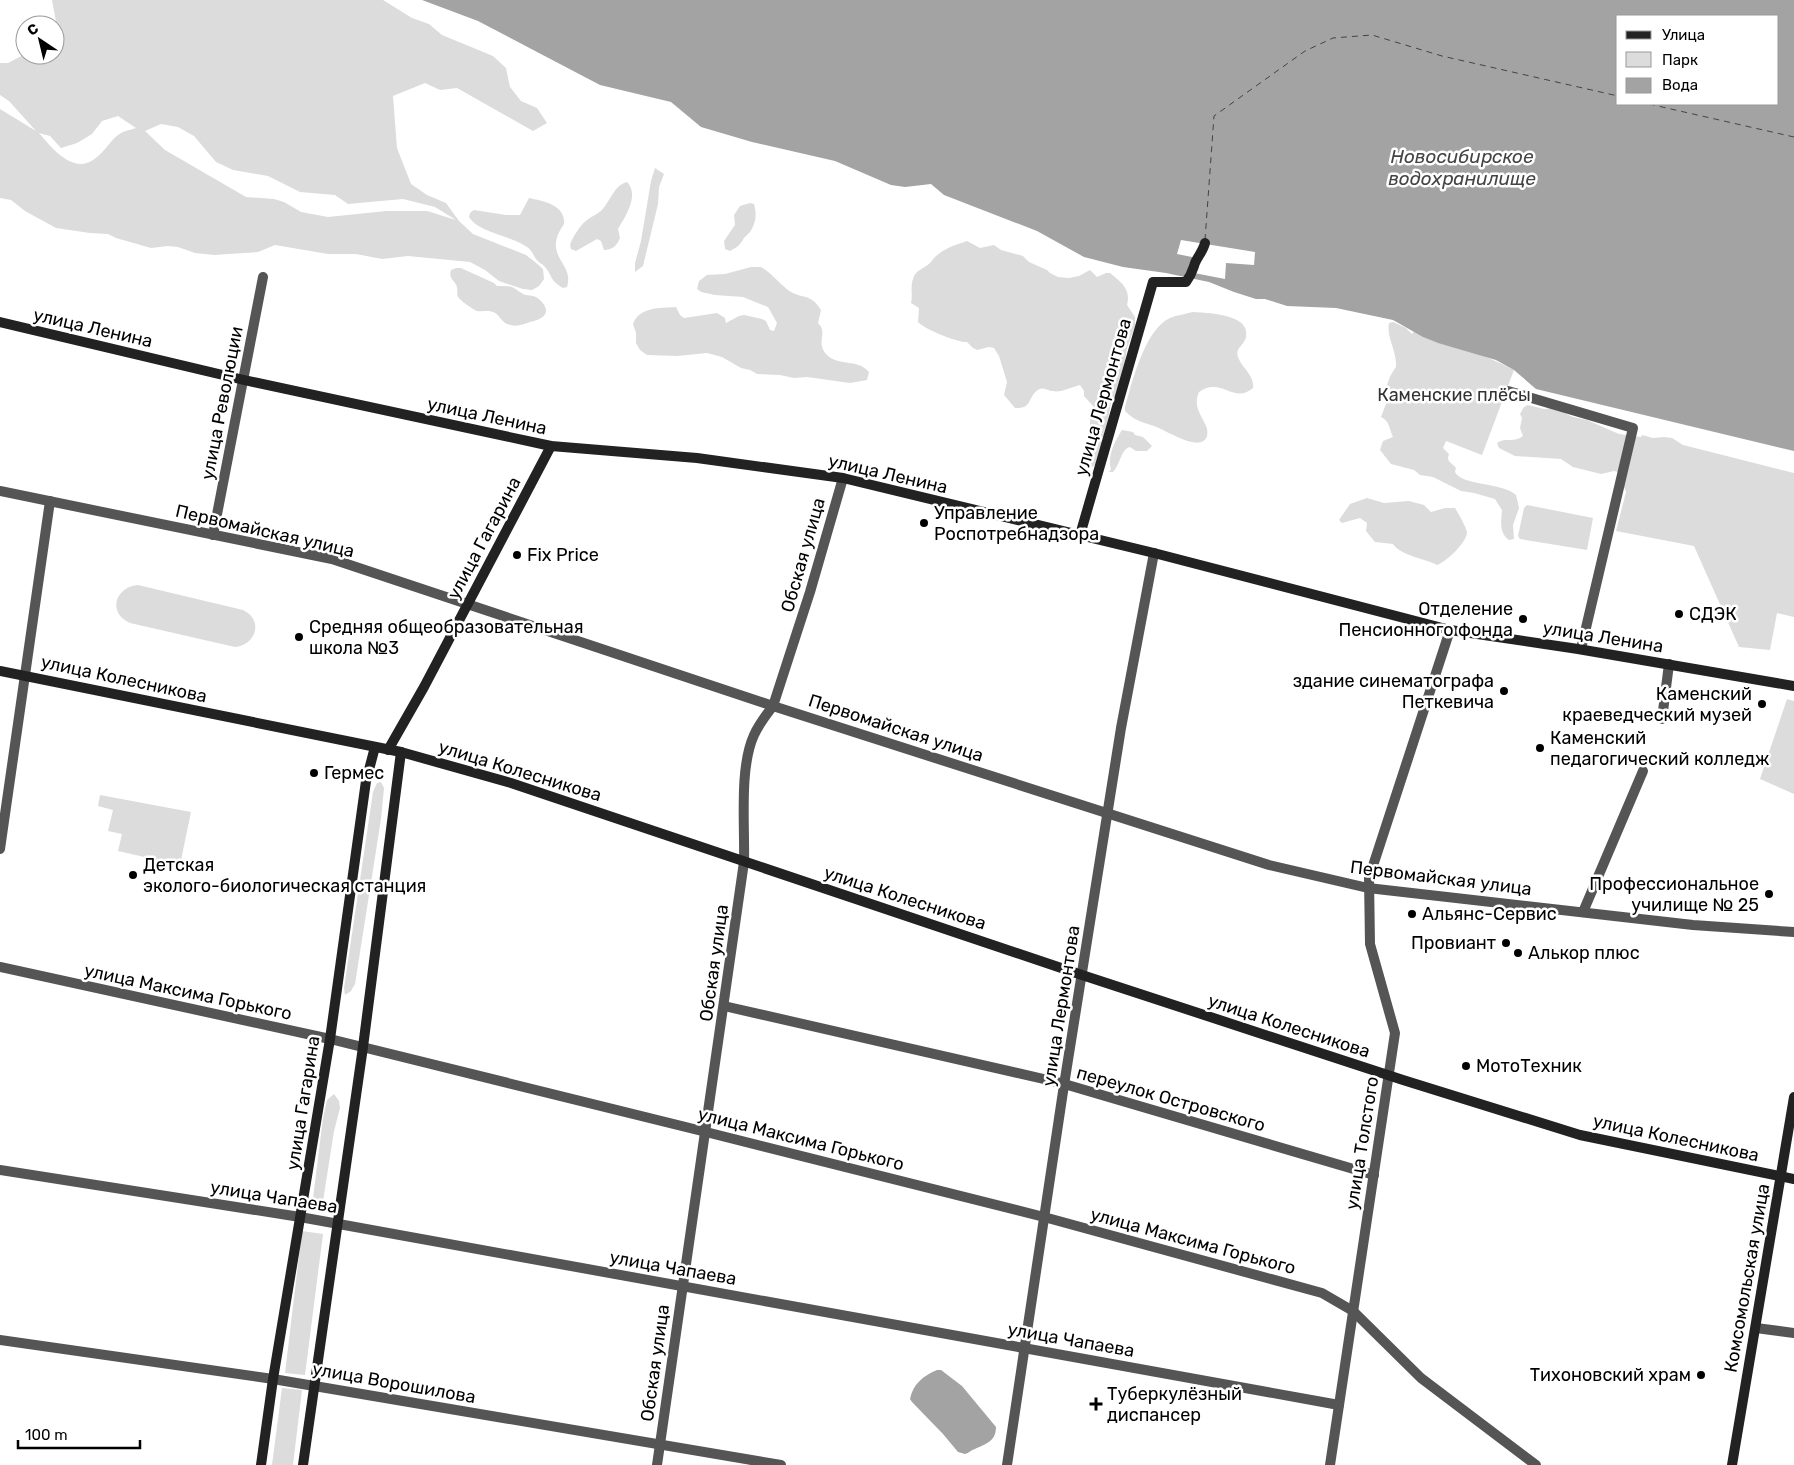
<svg xmlns="http://www.w3.org/2000/svg" width="1794" height="1465" viewBox="0 0 1794 1465" font-family="Rubik,sans-serif">
	<style>
		.green { fill: #dcdcdc; fill-rule: evenodd }
		.water { fill: #a3a3a3; fill-rule: evenodd }
		.pier { fill: #fff }
		.lines { fill: none; stroke-linecap: round; stroke-linejoin: round }
		.ferry { stroke: #444; stroke-width: 1; stroke-dasharray: 6 5; stroke-linecap: butt }
		.street { stroke: #555; stroke-width: 10 }
		.secondary { stroke: #222; stroke-width: 10 }
		.poi-dot { fill: #000; stroke: #fff; stroke-width: 2 }
		.labels { text-anchor: middle; stroke-width: 5; stroke-linejoin: round; paint-order: stroke }
		.street-label { font-size: 18px; fill: #000; stroke: #fff }
		.park-label { font-size: 18px; fill: #333; stroke: #fff }
		.poi-label { font-size: 18px; fill: #000; stroke: #fff; text-anchor: start }
		.water-label { font-size: 19px; font-style: italic; fill: #444; stroke: #fff }
	</style>
	<rect width="100%" height="100%" fill="#fff"/>
	<g class="green">
		<path d="M52,0H383L412,18L429,24L442,35L493,56L506,68L510,87L521,101L537,108L547,123L533,131L457,88L440,90L425,83L393,96L397,148L411,184L427,195L446,203L459,221L473,234L526,255L535,262L543,269L544,279L539,286L532,290L523,289L499,281L485,270L470,262L408,256L382,259L356,254H328L275,245L258,252L214,255L195,253L178,247L168,246L151,248L116,238L108,234L90,233L56,228L25,211L11,200L0,198V109L36,131L9,101L0,95V63H8L25,54L55,55V36L58,33ZM118,116L136,128C130,130 123,131 118,135C109,142 103,154 93,160C72,174 51,147 39,133L50,136L61,148L77,143L92,134L102,121ZM161,124L178,127L194,136L216,162L233,170L268,176L300,192L335,195L348,204L403,199L435,207L456,220L427,211H386L328,217L301,212L284,202L274,199L246,197L165,150L145,131Z"/>
		<polygon points="655,168 664,174 659,187 658,204 643,266 635,272 635,263 641,241 651,181"/>
		<path d="M627,182C640,195 625,217 618,229L620,238C617,246 612,250 604,250L601,241L597,239L576,251L571,249L570,245C572,238 581,224 587,220C592,216 596,215 601,211C610,202 614,185 627,182Z"/>
		<path d="M529,198C543,201 566,205 564,224C541,257 575,262 567,287L563,288C549,280 553,276 545,267C543,264 539,263 536,259C533,255 532,250 527,247C510,235 479,233 469,217L470,213L474,210L506,215H520Z"/>
		<path d="M750,203L754,204C757,214 756,223 750,232C748,234 746,236 744,238C739,246 739,246 730,251L725,249L724,241L735,225L734,215L740,206Z"/>
		<path d="M967,241L980,248L994,245L1001,250L1023,256L1029,262L1047,270L1050,273L1058,277L1069,278L1079,276L1090,270L1097,277L1106,273H1110C1122,283 1131,289 1127,305L1135,317V326L1127,348L1121,385L1111,403L1104,440L1097,463L1090,469L1086,470V461L1090,452V420L1093,411V406L1084,396V391L1080,385C1072,387 1060,393 1053,391C1047,391 1044,386 1038,390C1027,397 1033,409 1015,408L1004,395L1007,382L999,356L994,348L989,347L977,350L973,348L967,342C958,343 924,329 918,322L919,308L911,303C913,295 910,288 913,279C915,270 924,269 930,263C932,261 933,259 935,257C944,248 956,245 967,241Z"/>
		<path d="M751,267H761C771,273 779,283 788,290C802,300 810,292 821,310L818,323C829,333 814,343 828,356C840,366 858,359 869,372L867,380L850,383L807,377L794,378L780,375L757,374L750,370L741,368L722,357L707,353L677,356L647,355L640,350L636,343V333L633,324C639,307 660,308 676,307L680,315L684,318L717,313L725,318L726,323L739,316L744,315L762,319L766,321L770,330L774,331L777,323L768,307L743,297L715,295L701,292L697,289L699,281L707,275L725,274Z"/>
		<path d="M456,268H461L494,283L497,286C502,286 508,286 512,287C517,289 521,294 526,295C531,296 535,295 540,300C553,313 543,319 530,322C524,324 517,327 511,325C501,324 500,314 493,312C488,310 482,312 477,311C474,310 461,301 459,298C456,295 458,291 457,287C455,280 448,279 451,270Z"/>
		<path d="M1193,312C1208,313 1251,314 1246,337C1244,346 1235,347 1238,357C1242,368 1255,376 1253,388C1234,405 1221,376 1199,392C1190,411 1211,423 1207,436C1202,453 1168,432 1159,428C1145,422 1137,423 1125,411V407C1132,382 1145,329 1170,318C1177,315 1186,314 1193,312Z"/>
		<path d="M1393,322L1406,328L1412,334L1414,331C1430,342 1447,345 1466,350C1483,355 1499,362 1514,370L1482,455L1446,441L1443,448L1449,454C1446,462 1451,462 1456,468L1455,472C1462,486 1502,482 1516,495L1519,508L1513,525L1514,539L1509,540C1499,533 1501,521 1502,510L1495,499L1474,493L1461,491L1433,477L1420,475L1414,470L1391,464L1380,450L1383,441L1393,437C1389,429 1390,421 1381,417L1387,401L1385,398C1386,386 1389,376 1396,367C1397,351 1386,337 1389,323Z"/>
		<path d="M1528,405L1544,409L1554,408L1573,417L1587,420L1619,434L1641,437L1642,435L1653,438L1664,437L1672,438L1683,445L1794,473V617L1777,613L1770,650L1739,647L1694,546L1616,531L1626,492L1618,472L1614,471L1601,474L1573,467L1561,459L1515,456L1499,448L1497,443C1505,437 1515,443 1523,436L1520,428L1522,418L1520,414L1524,407Z"/>
		<path d="M1122,430L1133,432L1135,435L1143,437L1152,446L1147,451H1136L1130,447C1121,449 1121,463 1113,472H1109L1111,469C1107,456 1115,441 1122,430Z"/>
		<path d="M1367,498L1384,503L1409,501L1424,505L1431,512L1445,508H1455C1457,511 1468,530 1467,533C1466,543 1446,562 1437,565C1424,558 1401,556 1393,544L1375,542L1366,531L1367,523L1360,518L1342,523L1339,520L1350,504Z"/>
		<polygon points="1527,505 1593,518 1587,550 1520,539 1518,536 1524,508"/>
		<path d="M138,585L243,610C264,620 256,645 235,647L130,623C107,613 115,587 138,585Z"/>
		<polygon points="1787,699 1794,701 1794,794 1760,779"/>
		<polygon points="381,782 384,788 381,819 355,984 351,991 345,995 344,988 373,792 377,783"/>
		<polygon points="100,795 191,812 180,865 118,851 122,834 108,831 113,810 98,806"/>
		<polygon points="334,1094 339,1101 340,1108 334,1131 323,1201 319,1208 313,1205 313,1198 323,1118 327,1100"/>
		<polygon points="302,1231 323,1234 305,1375 285,1373"/>
		<polygon points="282,1388 302,1390 293,1465 272,1465"/>
	</g>
	<g class="water">
		<path d="M422,0H1794V451L1536,389L1514,370L1496,360L1438,343L1423,337L1393,320L1336,308L1287,306L1265,299H1256L1234,292L1209,282L1166,273L1123,267L1084,257L1037,231L944,195L931,184L905,187L891,185L835,161L752,142L701,127L671,102L600,85L478,21ZM1618,16H1778V104H1618Z"/>
		<path d="M937,1370H941L962,1386L996,1427C996,1442 985,1444 975,1449C971,1450 969,1453 965,1454L958,1452L943,1434L912,1402L910,1399C913,1384 923,1376 937,1370Z"/>
	</g>
	<polygon class="pier" points="1181,240 1255,252 1254,265 1226,263 1225,279 1194,273 1192,257 1177,254"/>
	<g class="lines">
		<g class="ferry">
			<polyline points="1649,104 1794,137"/>
			<polyline points="1205,240 1214,116 1305,51 1333,38 1372,35 1442,56 1618,96"/>
		</g>
		<g class="street">
			<polyline points="1508,391 1633,428 1581,649"/>
			<polyline points="0,491 332,559 773,706 1269,865 1368,888 1693,925 1794,932"/>
			<polyline points="213,535 263,277"/>
			<polyline points="1662,719 1669,664"/>
			<polyline points="0,849 50,501"/>
			<polyline points="1583,912 1643,771"/>
			<polyline points="0,967 330,1039 706,1132 1044,1217 1322,1293 1353,1311 1421,1378 1536,1465"/>
			<polyline points="724,1006 1061,1083 1374,1175"/>
			<polyline points="0,1170 300,1217 1339,1405"/>
			<polyline points="1756,1328 1794,1333"/>
			<polyline points="0,1340 273,1379 781,1465"/>
			<path d="M657,1465L744,862C745,825 739,768 754,735C759,724 766,715 773,706L810,592L843,478"/>
			<polyline points="1007,1465 1064,1085 1121,728 1154,553"/>
			<polyline points="1330,1465 1395,1033 1370,944 1369,878 1450,630"/>
		</g>
		<g class="secondary">
			<polyline points="0,322 244,380 551,446 697,458 843,478 1154,553 1450,630 1578,649 1794,686"/>
			<path d="M1080,535L1153,282H1186C1192,274 1192,272 1195,263C1198,256 1203,251 1205,243"/>
			<polyline points="0,671 401,752 511,783 1082,975 1403,1080 1580,1135 1794,1179"/>
			<polyline points="388,750 424,687 551,446"/>
			<polyline points="261,1465 273,1379 330,1039 366,781 375,747"/>
			<polyline points="303,1465 363,1047 401,752"/>
			<polyline points="1732,1465 1794,1097"/>
		</g>
	</g>
	<g class="poi-dot">
		<circle cx="924" cy="523" r="5"/>
		<circle cx="517" cy="555" r="5"/>
		<circle cx="1679" cy="614" r="5"/>
		<circle cx="1523" cy="619" r="5"/>
		<circle cx="299" cy="637" r="5"/>
		<circle cx="1504" cy="691" r="5"/>
		<circle cx="1762" cy="704" r="5"/>
		<circle cx="1540" cy="748" r="5"/>
		<circle cx="314" cy="773" r="5"/>
		<circle cx="133" cy="875" r="5"/>
		<circle cx="1769" cy="894" r="5"/>
		<circle cx="1412" cy="914" r="5"/>
		<circle cx="1506" cy="943" r="5"/>
		<circle cx="1518" cy="953" r="5"/>
		<circle cx="1466" cy="1066" r="5"/>
		<circle cx="1701" cy="1375" r="5"/>
		<path d="M1093.5 1396.5h5v5h5v5h-5v5h-5v-5h-5v-5h5z"/>
	</g>
	<g class="labels">
		<g class="street-label">
			<text transform="translate(93 328) rotate(13)" y="6">улица Ленина</text>
			<text transform="translate(1103 397) rotate(-74)" y="6">улица Лермонтова</text>
			<text transform="translate(222 403) rotate(-79)" y="6">улица Революции</text>
			<text transform="translate(487 416) rotate(12)" y="6">улица Ленина</text>
			<text transform="translate(888 474) rotate(13)" y="6">улица Ленина</text>
			<text transform="translate(265 531) rotate(13)" y="6">Первомайская улица</text>
			<text transform="translate(484 538) rotate(-62)" y="6">улица Гагарина</text>
			<text transform="translate(803 555) rotate(-74)" y="6">Обская улица</text>
			<text transform="translate(1603 637) rotate(9)" y="6">улица Ленина</text>
			<text transform="translate(124 679) rotate(12)" y="6">улица Колесникова</text>
			<text transform="translate(896 728) rotate(18)" y="6">Первомайская улица</text>
			<text transform="translate(520 771) rotate(17)" y="6">улица Колесникова</text>
			<text transform="translate(1441 878) rotate(7)" y="6">Первомайская улица</text>
			<text transform="translate(905 898) rotate(18)" y="6">улица Колесникова</text>
			<text transform="translate(714 963) rotate(-82)" y="6">Обская улица</text>
			<text transform="translate(188 992) rotate(12)" y="6">улица Максима Горького</text>
			<text transform="translate(1061 1006) rotate(-81)" y="6">улица Лермонтова</text>
			<text transform="translate(1289 1026) rotate(18)" y="6">улица Колесникова</text>
			<text transform="translate(1171 1099) rotate(16)" y="6">переулок Островского</text>
			<text transform="translate(303 1103) rotate(-81)" y="6">улица Гагарина</text>
			<text transform="translate(1676 1138) rotate(12)" y="6">улица Колесникова</text>
			<text transform="translate(801 1139) rotate(14)" y="6">улица Максима Горького</text>
			<text transform="translate(1362 1143) rotate(-81)" y="6">улица Толстого</text>
			<text transform="translate(274 1197) rotate(9)" y="6">улица Чапаева</text>
			<text transform="translate(1193 1241) rotate(15)" y="6">улица Максима Горького</text>
			<text transform="translate(673 1268) rotate(10)" y="6">улица Чапаева</text>
			<text transform="translate(1747 1278) rotate(-80)" y="6">Комсомольская улица</text>
			<text transform="translate(1071 1340) rotate(10)" y="6">улица Чапаева</text>
			<text transform="translate(655 1363) rotate(-82)" y="6">Обская улица</text>
			<text transform="translate(394 1383) rotate(10)" y="6">улица Ворошилова</text>
		</g>
		<g class="park-label">
			<text x="1454" y="401">Каменские плёсы</text>
		</g>
		<g class="poi-label">
			<text x="934" y="519">Управление<tspan x="934" dy="21">Роспотребнадзора</tspan></text>
			<text x="527" y="561">Fix Price</text>
			<text x="1513" y="615" text-anchor="end">Отделение<tspan x="1513" dy="21">Пенсионного фонда</tspan></text>
			<text x="1689" y="620">СДЭК</text>
			<text x="309" y="633">Средняя общеобразовательная<tspan x="309" dy="21">школа №3</tspan></text>
			<text x="1494" y="687" text-anchor="end">здание синематографа<tspan x="1494" dy="21">Петкевича</tspan></text>
			<text x="1752" y="700" text-anchor="end">Каменский<tspan x="1752" dy="21">краеведческий музей</tspan></text>
			<text x="1550" y="744">Каменский<tspan x="1550" dy="21">педагогический колледж</tspan></text>
			<text x="324" y="779">Гермес</text>
			<text x="143" y="871">Детская<tspan x="143" dy="21">эколого-биологическая станция</tspan></text>
			<text x="1759" y="890" text-anchor="end">Профессиональное<tspan x="1759" dy="21">училище № 25</tspan></text>
			<text x="1422" y="920">Альянс-Сервис</text>
			<text x="1496" y="949" text-anchor="end">Провиант</text>
			<text x="1528" y="959">Алькор плюс</text>
			<text x="1476" y="1072">МотоТехник</text>
			<text x="1691" y="1381" text-anchor="end">Тихоновский храм</text>
			<text x="1107" y="1400">Туберкулёзный<tspan x="1107" dy="21">диспансер</tspan></text>
		</g>
		<g class="water-label">
			<text x="1462" y="163">Новосибирское<tspan x="1462" dy="22">водохранилище</tspan></text>
		</g>
	</g>
	<rect x="1616" y="15" width="162" height="90" fill="#ffffff" stroke="#999999"/>
	<rect x="1626" y="31" width="25" height="8" fill="#222222" stroke="#999999"/>
	<text x="1662" y="40" font-size="15" fill="#000000">Улица</text>
	<rect x="1626" y="52" width="25" height="15" fill="#dcdcdc" stroke="#999999"/>
	<text x="1662" y="65" font-size="15" fill="#000000">Парк</text>
	<rect x="1626" y="78" width="25" height="15" fill="#a3a3a3" stroke="#999999"/>
	<text x="1662" y="90" font-size="15" fill="#000000">Вода</text>
	<g transform="translate(40 40) rotate(325)"><circle r="24" fill="#ffffff" stroke="#999999"/>
	<path d="M0-4L9 19L0 12L-9 19Z" fill="#000000"/>
	<text y="-8" font-size="14" font-weight="bold" text-anchor="middle" fill="#000000">С</text>
	</g>
	<path d="M18 1440v8h122v-8" fill="none" stroke="#000000" stroke-width="2.5"/>
	<text x="25" y="1440" font-size="15" fill="#000000" stroke="#ffffff" stroke-width="4" paint-order="stroke">100 m</text>
</svg>
